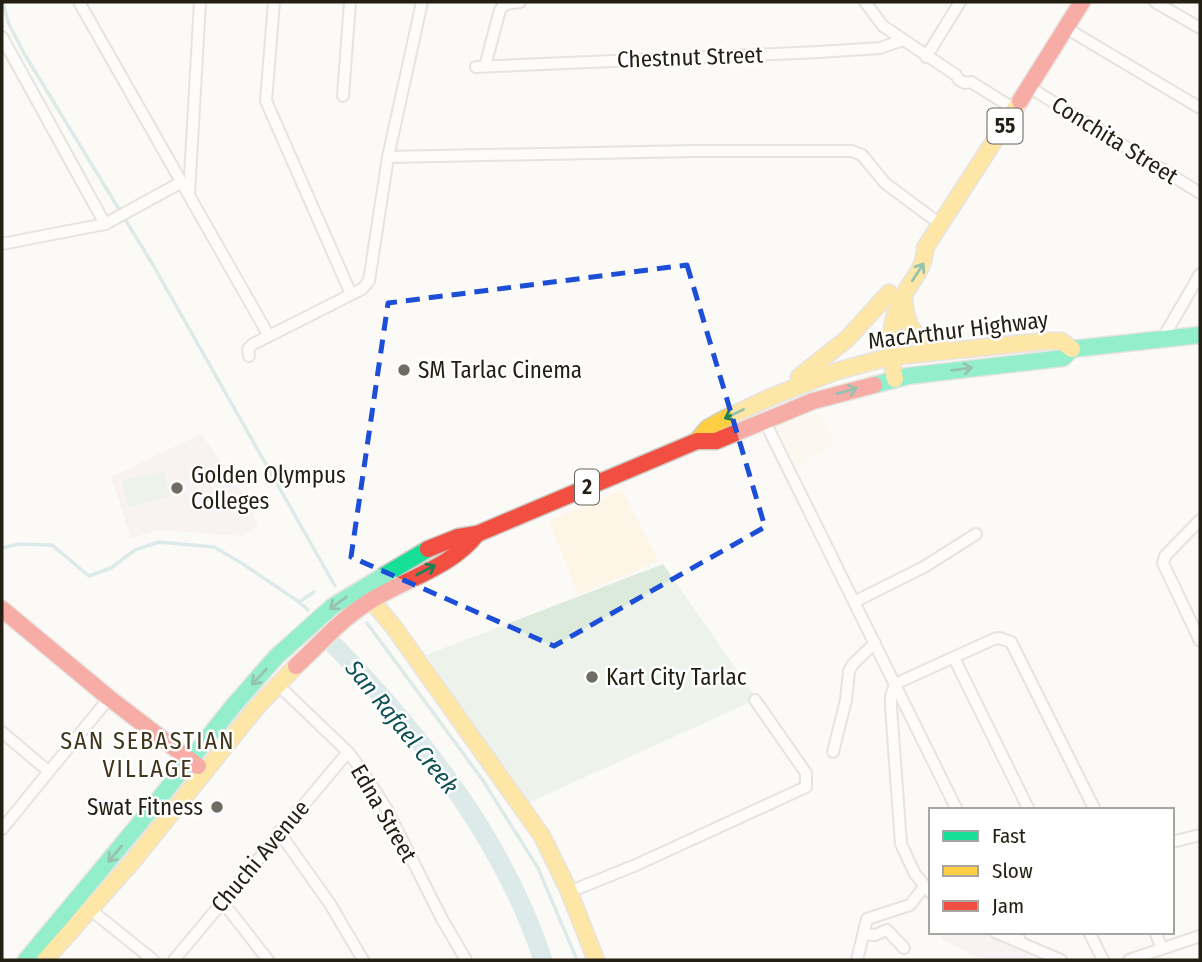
<svg xmlns="http://www.w3.org/2000/svg" width="1202" height="962" viewBox="0 0 1202 962" font-family="'Fira Sans Condensed',sans-serif">
	<style>
		.built { fill: #fdf6e7 }
		.education { fill: #f4ebea }
		.green { fill: #dbeadb }
		.lines { fill: none; stroke-linecap: round; stroke-linejoin: round }
		.stream { stroke: #b7d7d8; stroke-width: 3.5 }
		.river { stroke: #b7d7d8; stroke-width: 19 }
		.street-casing { stroke: #cdcac3; stroke-width: 14 }
		.fast-casing { stroke: #cdcac3; stroke-width: 19 }
		.slow-casing { stroke: #cdcac3; stroke-width: 19 }
		.jam-casing { stroke: #cdcac3; stroke-width: 19 }
		.street { stroke: #fffefe; stroke-width: 10 }
		.fast { stroke: #16e098; stroke-width: 16 }
		.slow { stroke: #ffcf43; stroke-width: 16 }
		.jam { stroke: #f24e42; stroke-width: 16 }
		.oneway { stroke: #1d8056 }
		.marked { fill: none; stroke: #1d4ed8; stroke-width: 5; stroke-dasharray: 14 9; stroke-linejoin: round }
		.poi-dot { fill: #706c63; stroke: #fff; stroke-width: 2.5 }
		.labels { text-anchor: middle; stroke-width: 5; stroke-linejoin: round; paint-order: stroke }
		.shield { fill: #fff; stroke: #66625a; stroke-width: 2 }
		.shield-label { font-size: 21px; font-weight: bold; fill: #241f13 }
		.street-label { font-size: 23px; fill: #241f13; stroke: #fff }
		.poi-label { font-size: 23px; fill: #241f13; stroke: #fff; text-anchor: start }
		.water-label { font-size: 24px; font-style: italic; fill: #0d5255; stroke: #fff }
		.neighbourhood-label { font-size: 24px; letter-spacing: 2px; fill: #413519; stroke: #fff }
	</style>
	<rect width="100%" height="100%" fill="#fcfaf7"/>
	<g class="built">
		<polygon points="822,411 834,445 793,469 771,428"/>
		<polygon points="622,490 659,561 578,595 549,521"/>
	</g>
	<g class="education">
		<polygon points="201,434 247,498 258,526 243,536 158,530 131,538 111,477"/>
		<polygon points="938,932 988,932 1050,960 982,960 943,940"/>
	</g>
	<g class="green">
		<polygon points="164,471 170,496 128,507 122,481"/>
		<polygon points="663,564 757,699 528,803 426,655"/>
	</g>
	<g class="lines">
		<g class="stream">
			<polyline points="3,2 8,22 25,55 153,265 335,586"/>
			<polyline points="2,548 19,544 52,545 89,576 111,568 135,550 159,542 214,547 243,564 299,602 308,610"/>
			<polyline points="299,602 314,592"/>
			<polyline points="367,623 482,779 538,868 577,960"/>
		</g>
		<path class="river" d="M334,645C422,736 503,839 543,960"/>
		<defs>
			<g id="street">
				<polyline points="79,2 269,336"/>
				<polyline points="274,2 266,101 351,294"/>
				<polyline points="865,2 883,26 956,75 959,80 965,83 971,82 1016,110"/>
				<polyline points="1155,2 1200,28"/>
				<polyline points="1066,28 1200,108"/>
				<polyline points="2,37 105,224"/>
				<polyline points="926,57 960,2"/>
				<polyline points="485,66 500,10 505,4 520,2"/>
				<polyline points="476,67 819,52 880,48 903,40"/>
				<polyline points="1029,87 1200,193"/>
				<polyline points="343,96 350,2"/>
				<polyline points="388,157 422,2"/>
				<polyline points="189,194 200,2"/>
				<polyline points="2,244 105,224 180,183"/>
				<polyline points="1163,338 1200,274"/>
				<polyline points="249,356 248,349 253,344 362,289 369,281 388,157 692,151 852,151 862,155 885,183 940,224"/>
				<polyline points="764,420 957,810"/>
				<polyline points="1200,520 1165,556 1163,563 1200,641"/>
				<polyline points="854,602 924,567 976,534"/>
				<polyline points="954,658 1029,810"/>
				<polyline points="278,685 348,752 363,772 386,808 442,919 466,960"/>
				<polyline points="2,732 48,771"/>
				<polyline points="833,752 846,700 849,671 853,664 875,643"/>
				<polyline points="2,829 109,698"/>
				<polyline points="279,832 330,904 363,960"/>
				<polyline points="1172,842 1200,835"/>
				<polyline points="569,892 636,865 806,787 806,773 755,700"/>
				<polyline points="931,893 915,874 901,844 891,707 891,696 895,684 994,639 1000,638 1011,642 1095,810"/>
				<polyline points="222,901 268,960"/>
				<polyline points="91,910 153,960"/>
				<polyline points="995,932 1021,943"/>
				<polyline points="1016,932 1021,943 1061,960"/>
				<polyline points="1089,932 1103,960"/>
				<polyline points="1155,932 1162,948"/>
				<polyline points="864,934 875,935 887,930 904,948"/>
				<polyline points="174,960 348,752"/>
				<polyline points="857,960 867,919 910,905 924,887"/>
				<polyline points="1129,960 1200,936"/>
			</g>
			<g id="fast">
				<polyline points="874,385 908,376 1063,358 1072,349 1200,335"/>
				<polyline points="26,960 139,824 234,705 277,656 333,606 428,549"/>
			</g>
			<g id="slow">
				<path d="M904,300C907,333 916,338 945,350"/>
				<polyline points="799,377 847,339 889,293"/>
				<path d="M895,379C888,349 889,319 905,293C914,277 925,267 925,248L1020,101"/>
				<polyline points="697,441 708,428 726,418 771,397 837,371 889,357 1045,341 1061,341 1072,349"/>
				<polyline points="371,600 393,626 542,836 568,889 596,960"/>
				<polyline points="45,960 132,862 256,708 296,666"/>
			</g>
			<g id="jam">
				<polyline points="1020,101 1082,2"/>
				<polyline points="428,549 458,537 477,534 697,441 716,441 813,401 874,385"/>
				<polyline points="2,609 109,698 198,766"/>
				<path d="M296,666C318,646 339,621 364,605C400,580 449,570 477,534"/>
			</g>
		</defs>
		<use href="#street" class="street-casing"/>
		<use href="#fast" class="fast-casing"/>
		<use href="#slow" class="slow-casing"/>
		<use href="#jam" class="jam-casing"/>
		<use href="#street" class="street"/>
		<use href="#fast" class="fast"/>
		<use href="#slow" class="slow"/>
		<use href="#jam" class="jam"/>
	</g>
	<defs><path id="oneway-shaft" d="M-6 0H5M1.5-3L5.5 0L1.5 3" fill="none" stroke-width="1.6" stroke-linecap="round" stroke-linejoin="round" transform="scale(1.75)"/></defs>
	<g class="oneway">
		<use href="#oneway-shaft" transform="translate(918 272) rotate(-57)"/>
		<use href="#oneway-shaft" transform="translate(962 369) rotate(-7)"/>
		<use href="#oneway-shaft" transform="translate(847 391) rotate(-15)"/>
		<use href="#oneway-shaft" transform="translate(734 414) rotate(154)"/>
		<use href="#oneway-shaft" transform="translate(426 570) rotate(-27)"/>
		<use href="#oneway-shaft" transform="translate(338 603) rotate(144)"/>
		<use href="#oneway-shaft" transform="translate(259 677) rotate(133)"/>
		<use href="#oneway-shaft" transform="translate(115 854) rotate(130)"/>
	</g>
	<path d="M0 0H1202V962H0ZM687,265L765,527L554,646L351,557L388,303Z" fill="#fcfaf7" fill-opacity=".55" fill-rule="evenodd"/>
	<path class="marked" d="M687,265L765,527L554,646L351,557L388,303Z"/>
	<g class="poi-dot">
		<circle cx="404" cy="370" r="7"/>
		<circle cx="177" cy="488" r="7"/>
		<circle cx="592" cy="677" r="7"/>
		<circle cx="217" cy="807" r="7"/>
	</g>
	<g class="labels">
		<g class="shield">
			<rect x="987.5" y="108.5" width="35" height="35" rx="5"/>
			<rect x="575" y="469.5" width="24" height="35" rx="5"/>
		</g>
		<g class="shield-label">
			<text x="1005" y="133">55</text>
			<text x="587" y="494">2</text>
		</g>
		<g class="street-label">
			<text transform="translate(690 57) rotate(-2)" y="8">Chestnut Street</text>
			<text transform="translate(1115 140) rotate(32)" y="8">Conchita Street</text>
			<text transform="translate(958 330) rotate(-7)" y="8">MacArthur Highway</text>
			<text transform="translate(384 813) rotate(60)" y="8">Edna Street</text>
			<text transform="translate(260 856) rotate(-50)" y="8">Chuchi Avenue</text>
		</g>
		<g class="poi-label">
			<text x="418" y="378">SM Tarlac Cinema</text>
			<text x="191" y="483">Golden Olympus<tspan x="191" dy="26">Colleges</tspan></text>
			<text x="606" y="685">Kart City Tarlac</text>
			<text x="203" y="815" text-anchor="end">Swat Fitness</text>
		</g>
		<g class="water-label">
			<text transform="translate(402 727) rotate(51)" y="8">San Rafael Creek</text>
		</g>
		<g class="neighbourhood-label">
			<text x="148" y="749">SAN SEBASTIAN<tspan x="148" dy="28">VILLAGE</tspan></text>
		</g>
	</g>
	<rect width="1202" height="962" fill="none" stroke="#241f13" stroke-width="7"/>
	<rect x="929" y="808" width="245" height="126" fill="#ffffff" stroke="#a7a5a1" stroke-width="2"/>
	<rect x="943" y="831" width="35" height="10" fill="#16e098" stroke="#a7a5a1" stroke-width="2"/>
	<text x="992" y="843" font-size="21" fill="#241f13">Fast</text>
	<rect x="943" y="866" width="35" height="10" fill="#ffcf43" stroke="#a7a5a1" stroke-width="2"/>
	<text x="992" y="878" font-size="21" fill="#241f13">Slow</text>
	<rect x="943" y="901" width="35" height="10" fill="#f24e42" stroke="#a7a5a1" stroke-width="2"/>
	<text x="992" y="913" font-size="21" fill="#241f13">Jam</text>
</svg>
